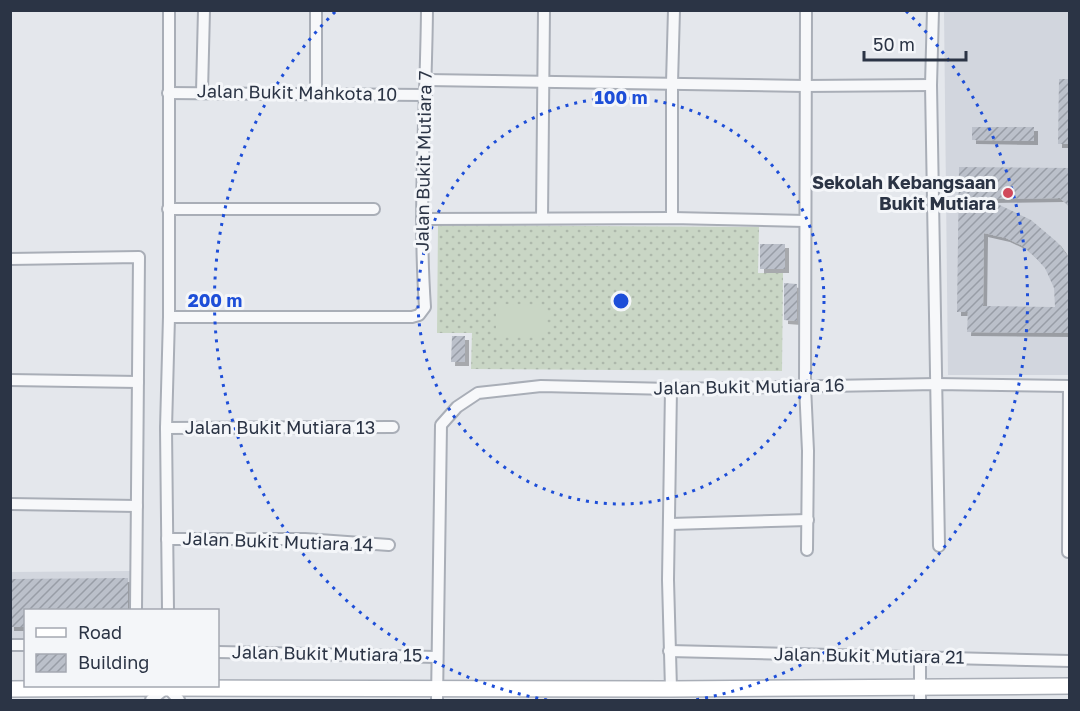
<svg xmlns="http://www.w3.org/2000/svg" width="1080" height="711" viewBox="0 0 1080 711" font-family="'Golos Text',sans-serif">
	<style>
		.built { fill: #d2d6de }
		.grass { fill: url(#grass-dots) }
		.pitch { fill: #c9d6c5 }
		.building { fill: url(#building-hatch); fill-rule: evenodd; filter: url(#shadow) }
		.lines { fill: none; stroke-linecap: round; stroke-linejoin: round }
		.street-casing { stroke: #a9aeb7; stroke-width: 14 }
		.secondary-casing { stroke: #a9aeb7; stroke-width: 18 }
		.street { stroke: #f7f8fa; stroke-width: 10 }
		.secondary { stroke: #fff; stroke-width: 15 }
		.ring { fill: none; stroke: #1d4ed8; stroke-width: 3; stroke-dasharray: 3 6 }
		.poi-dot { fill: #d1495b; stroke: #f4f6f9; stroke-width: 2 }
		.labels { text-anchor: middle; stroke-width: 6; stroke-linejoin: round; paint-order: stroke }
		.street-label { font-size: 18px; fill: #2b3445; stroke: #f4f6f9 }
		.poi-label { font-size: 18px; font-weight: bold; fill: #2b3445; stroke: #f4f6f9; text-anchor: end }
		.centre { fill: #1d4ed8; stroke: #f4f6f9; stroke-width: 3 }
		.ring-label { font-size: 18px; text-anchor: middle; font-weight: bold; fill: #1d4ed8; stroke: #f4f6f9; stroke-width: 6; stroke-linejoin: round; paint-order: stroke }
	</style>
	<defs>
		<pattern id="grass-dots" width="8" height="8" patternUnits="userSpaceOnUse" patternTransform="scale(1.5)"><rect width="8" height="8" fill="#c9d6c5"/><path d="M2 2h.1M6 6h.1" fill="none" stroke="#adb8ab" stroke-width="1.8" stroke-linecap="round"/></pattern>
		<pattern id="building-hatch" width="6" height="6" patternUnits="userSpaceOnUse" patternTransform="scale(1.5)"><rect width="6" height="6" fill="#bbc0ca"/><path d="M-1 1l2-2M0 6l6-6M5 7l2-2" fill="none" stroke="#989da6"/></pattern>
		<filter id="shadow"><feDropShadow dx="4" dy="4" stdDeviation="0" flood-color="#0004"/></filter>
	</defs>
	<rect width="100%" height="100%" fill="#e4e7ec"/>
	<g class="built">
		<polygon points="944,11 1069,11 1069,375 948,375"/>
		<polygon points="131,571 131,610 26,610 25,649 11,650 10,572"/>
	</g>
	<polygon class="grass" points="438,225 759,227 758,273 783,273 782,371 471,369 472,333 437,333"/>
	<polygon class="pitch" points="496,304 546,305 546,335 496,335"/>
	<g class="building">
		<polygon points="1059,79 1070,79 1070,144 1058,144"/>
		<polygon points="972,127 1034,127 1034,141 972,140"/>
		<path d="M959,167L1070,168V207L1060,198L987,199L1031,220L1057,242L1068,257L1070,333L967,332L968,312H957ZM984,233L1006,238L1023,246L1034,256L1045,268L1054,288L1055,307L983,306Z"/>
		<rect x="760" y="244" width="25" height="25"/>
		<polygon points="784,283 797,284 797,321 784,320"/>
		<polygon points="452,336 465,336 465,362 451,362"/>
		<polygon points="128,578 128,610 26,610 26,627 10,627 10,579"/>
	</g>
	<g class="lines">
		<defs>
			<g id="street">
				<polyline points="806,10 805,386 808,451 807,550"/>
				<polyline points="933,10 931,85 939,546"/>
				<polyline points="426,80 805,86 931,85"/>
				<polyline points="202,92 204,10"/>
				<polyline points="168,93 426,95"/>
				<polyline points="316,94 316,10"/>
				<polyline points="168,209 374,209"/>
				<polyline points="542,218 544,10"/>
				<polyline points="672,218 672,83 674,10"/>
				<polyline points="422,219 672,218 805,221"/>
				<polyline points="10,259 139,257 136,610"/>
				<path d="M169,317H412L419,315L425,307C418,208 426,109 427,10"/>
				<polyline points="10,380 138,382"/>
				<polyline points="166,428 393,427"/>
				<polyline points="10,504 137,506"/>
				<polyline points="670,524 808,520"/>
				<polyline points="167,539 305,539 389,545"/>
				<polyline points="1068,552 1069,386"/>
				<polyline points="168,610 166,428 169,317 169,10"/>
				<polyline points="10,645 26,645"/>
				<polyline points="669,651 1070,661"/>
				<polyline points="218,652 436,657"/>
				<polyline points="920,658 920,700"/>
				<polyline points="166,686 179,700"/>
				<polyline points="671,689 668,580 671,389"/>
				<polyline points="151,700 166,688"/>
				<polyline points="437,700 441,425 457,407 478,393 541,386 671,389 936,384 1070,386"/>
			</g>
			<polyline id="secondary" points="10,689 166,688 671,689 1070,686"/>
		</defs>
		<use href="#street" class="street-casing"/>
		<use href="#secondary" class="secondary-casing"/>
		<use href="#street" class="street"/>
		<use href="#secondary" class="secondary"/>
	</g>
	<g class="ring">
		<circle cx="621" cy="301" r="203"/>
		<path d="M547 700A406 406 0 0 1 336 11M906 11A406 406 0 0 1 695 700"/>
	</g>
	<circle class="poi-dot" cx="1008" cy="193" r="6"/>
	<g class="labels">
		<g class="street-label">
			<text transform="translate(297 93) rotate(1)" y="6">Jalan Bukit Mahkota 10</text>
			<text transform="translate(424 161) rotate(-89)" y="6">Jalan Bukit Mutiara 7</text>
			<text transform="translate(749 387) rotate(-1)" y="6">Jalan Bukit Mutiara 16</text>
			<text x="280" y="434">Jalan Bukit Mutiara 13</text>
			<text transform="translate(278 542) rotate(2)" y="6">Jalan Bukit Mutiara 14</text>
			<text transform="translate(327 654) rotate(1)" y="6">Jalan Bukit Mutiara 15</text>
			<text transform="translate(869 656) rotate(1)" y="6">Jalan Bukit Mutiara 21</text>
		</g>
		<g class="poi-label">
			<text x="996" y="189">Sekolah Kebangsaan<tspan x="996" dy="21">Bukit Mutiara</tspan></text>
		</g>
	</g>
	<circle cx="621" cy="301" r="9" class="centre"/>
	<g class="ring-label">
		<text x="621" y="104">100 m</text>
		<text x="215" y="307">200 m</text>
	</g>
	<rect width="1080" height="711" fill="none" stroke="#2b3445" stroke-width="24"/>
	<rect x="24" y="609" width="195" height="78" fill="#f4f6f9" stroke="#a4a8b1" stroke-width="1.5"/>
	<rect x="36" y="628" width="30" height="9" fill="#ffffff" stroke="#a4a8b1" stroke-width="1.5"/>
	<text x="78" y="639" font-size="18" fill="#2b3445">Road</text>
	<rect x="36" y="654" width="30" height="18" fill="url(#building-hatch)" stroke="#a4a8b1" stroke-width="1.5"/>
	<text x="78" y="669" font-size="18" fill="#2b3445">Building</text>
	<path d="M864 51v9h102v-9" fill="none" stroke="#2b3445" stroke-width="3"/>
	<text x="873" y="51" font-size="18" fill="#2b3445" stroke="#f4f6f9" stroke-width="4.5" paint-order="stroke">50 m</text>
</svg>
